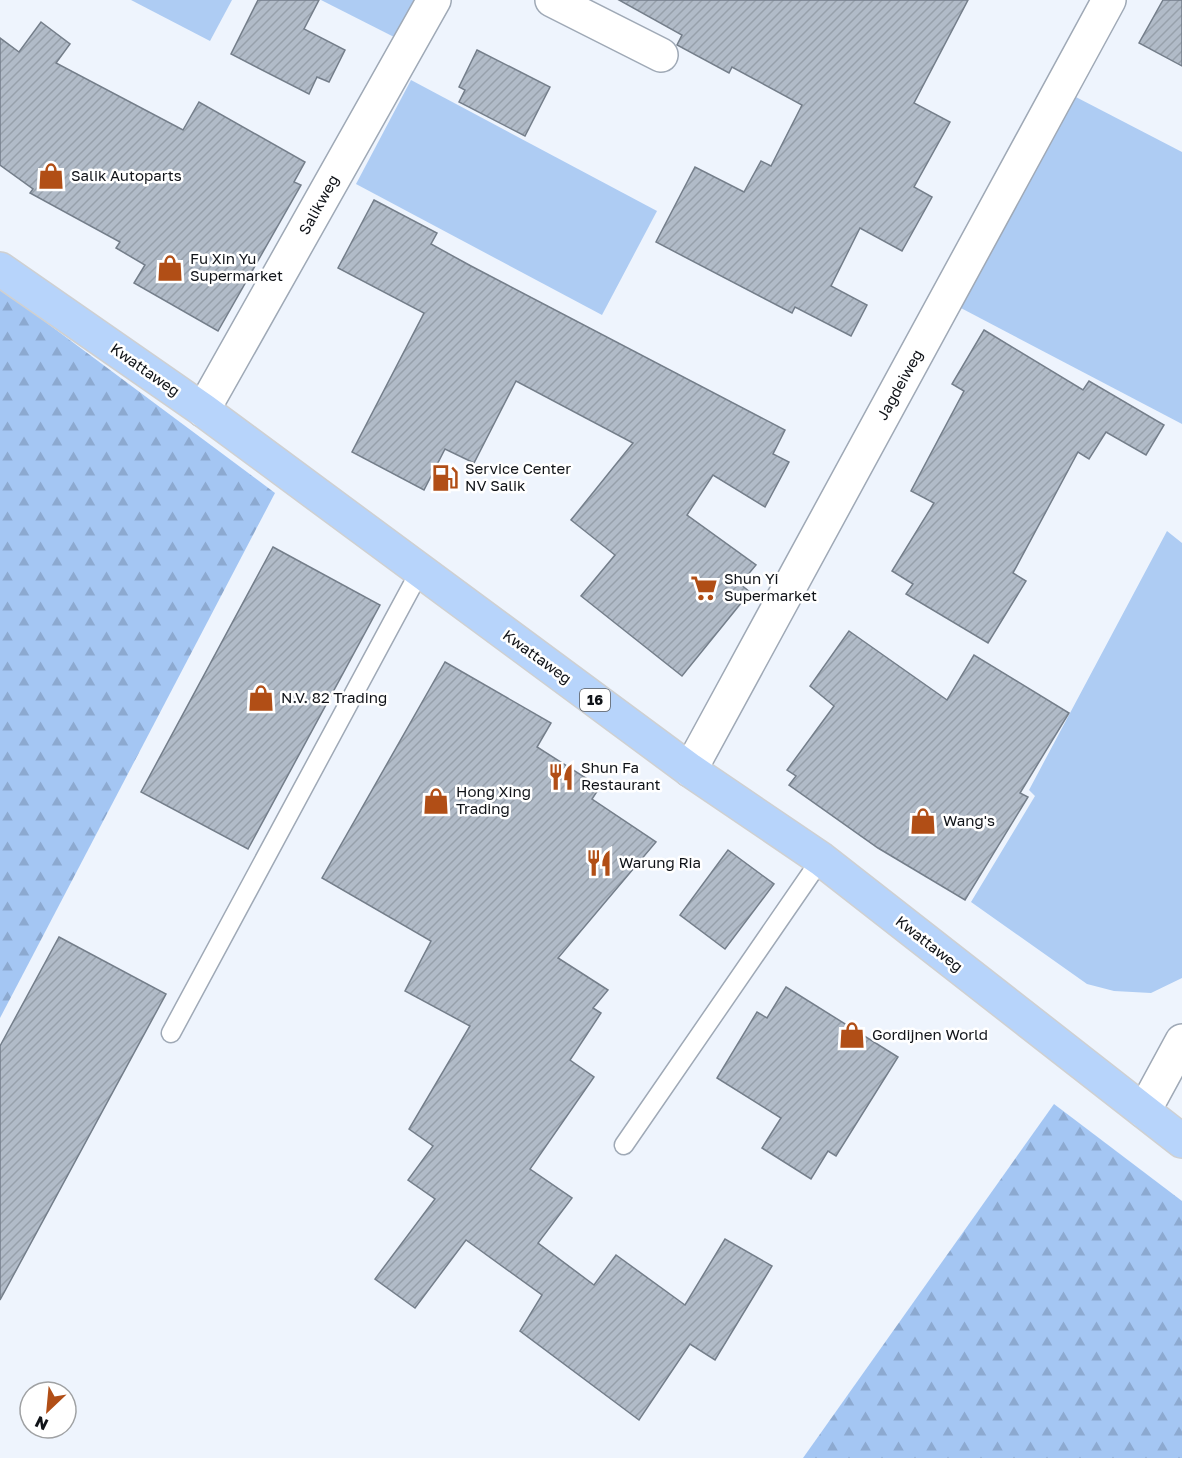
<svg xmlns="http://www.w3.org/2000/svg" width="1182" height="1458" viewBox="0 0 1182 1458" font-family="'Golos Text',sans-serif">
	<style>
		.grass { fill: #aeccf3 }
		.forest { fill: url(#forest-firs) }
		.building { fill: url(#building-hatch); stroke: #747e8a; stroke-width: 1.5 }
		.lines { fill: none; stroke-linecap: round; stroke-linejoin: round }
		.service-casing { stroke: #9fa9b6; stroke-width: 21 }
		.minor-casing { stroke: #9fa9b6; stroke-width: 36 }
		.primary-casing { stroke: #cfd0d1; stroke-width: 36 }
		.service { stroke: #fff; stroke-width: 18 }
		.minor { stroke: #fff; stroke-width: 33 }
		.primary { stroke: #b7d4fb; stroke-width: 33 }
		.labels { text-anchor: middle; stroke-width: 5; stroke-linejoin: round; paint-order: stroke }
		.shield { fill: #fff; stroke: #585a5d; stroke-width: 1.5 }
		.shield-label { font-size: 14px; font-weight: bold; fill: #101318 }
		.poi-label { font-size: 15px; fill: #101318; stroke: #fff; text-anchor: start }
		.street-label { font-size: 15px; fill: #101318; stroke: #fff }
	</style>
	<defs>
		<pattern id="forest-firs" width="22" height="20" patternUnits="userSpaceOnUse" patternTransform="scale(1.5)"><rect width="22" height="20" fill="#a4c6f3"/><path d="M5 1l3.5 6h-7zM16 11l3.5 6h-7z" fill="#8ca9d0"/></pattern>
		<pattern id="building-hatch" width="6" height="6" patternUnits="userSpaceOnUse" patternTransform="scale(1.5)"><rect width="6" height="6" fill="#b1bbc8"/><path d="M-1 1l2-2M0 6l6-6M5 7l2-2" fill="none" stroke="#97a0ab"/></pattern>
	</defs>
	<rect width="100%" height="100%" fill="#eef4fd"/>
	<g class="grass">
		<polygon points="131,0 232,0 210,41"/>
		<polygon points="321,0 417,0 396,38"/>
		<polygon points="411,80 657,211 602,315 356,184"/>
		<polygon points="1072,95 1182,152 1182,424 959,307"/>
		<polygon points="1167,531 1182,543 1182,978 1151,993 1114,991 1087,984 971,902 1035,796 1029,790"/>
	</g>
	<g class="forest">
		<polygon points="0,288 275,493 0,1018"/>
		<polygon points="1054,1104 1182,1201 1182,1458 803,1458"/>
	</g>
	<g class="building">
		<polygon points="258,0 319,0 304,29 345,50 329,82 317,77 309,94 231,54"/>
		<polygon points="619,0 968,0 914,103 950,122 914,187 932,197 902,251 860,228 831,286 867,305 851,336 795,307 792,313 656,242 695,167 744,192 761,161 771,166 802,105 732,67 729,73 677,45 682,35"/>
		<polygon points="1163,0 1182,0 1182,66 1139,43"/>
		<polygon points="41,22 70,44 56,63 183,130 199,102 305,162 294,182 301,185 218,331 134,283 145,265 116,248 120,242 30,193 33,189 0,165 0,38 19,52"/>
		<polygon points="477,50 550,87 525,136 459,102 465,90 459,87"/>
		<polygon points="374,200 437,233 431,244 471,266 785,430 773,454 789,462 765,507 713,475 687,515 756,565 740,584 750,592 682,676 581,596 615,555 571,520 633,443 516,381 474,463 445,449 424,490 352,452 424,313 338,268"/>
		<polygon points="984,330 1083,390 1089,381 1164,425 1146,455 1106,432 1089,459 1078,452 1013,573 1026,581 988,643 906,594 913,584 892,571 934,503 911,491 964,391 952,384"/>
		<polygon points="273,547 380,605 248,849 141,792"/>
		<polygon points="849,631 947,700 974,655 1069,713 1020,793 1028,797 965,900 878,848 789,785 796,776 787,770 834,706 810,686"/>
		<polygon points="445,662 551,723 537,747 600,787 592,799 656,842 558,958 608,990 593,1008 601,1013 570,1060 594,1077 530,1169 572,1198 538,1243 594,1285 616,1255 685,1305 725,1239 772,1266 715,1360 690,1344 639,1420 520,1331 542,1295 466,1240 415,1308 375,1279 435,1199 408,1180 433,1146 409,1129 470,1026 405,991 431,941 322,878"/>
		<polygon points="728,850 774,884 725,949 680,915"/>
		<polygon points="59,937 166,994 0,1300 0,1046"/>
		<polygon points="786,987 898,1057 836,1156 828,1151 811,1179 762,1148 781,1118 717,1078 757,1012 767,1018"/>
	</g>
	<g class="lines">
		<defs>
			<g id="service">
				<polyline points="171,1033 420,571"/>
				<polyline points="624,1145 821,859"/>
			</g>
			<g id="minor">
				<polyline points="552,0 661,55"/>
				<polyline points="203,410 434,0"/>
				<polyline points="690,770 1109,0"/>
				<polyline points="1144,1111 1182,1041"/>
			</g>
			<polyline id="primary" points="0,269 203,410 690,770 821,859 1182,1141"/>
		</defs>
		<use href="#service" class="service-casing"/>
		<use href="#minor" class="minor-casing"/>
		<use href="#primary" class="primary-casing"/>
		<use href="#service" class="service"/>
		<use href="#minor" class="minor"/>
		<use href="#primary" class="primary"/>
	</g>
	<defs>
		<symbol id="shop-bare" viewBox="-9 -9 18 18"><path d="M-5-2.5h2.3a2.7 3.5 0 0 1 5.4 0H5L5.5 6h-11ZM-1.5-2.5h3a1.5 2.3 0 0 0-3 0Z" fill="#b14e16" stroke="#fff" stroke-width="2.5" paint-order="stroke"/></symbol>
		<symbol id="fuel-bare" viewBox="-9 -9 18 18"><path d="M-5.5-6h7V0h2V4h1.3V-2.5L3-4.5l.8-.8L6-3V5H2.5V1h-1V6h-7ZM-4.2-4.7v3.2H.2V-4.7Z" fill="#b14e16" stroke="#fff" stroke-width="2.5" paint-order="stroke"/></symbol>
		<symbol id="supermarket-bare" viewBox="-9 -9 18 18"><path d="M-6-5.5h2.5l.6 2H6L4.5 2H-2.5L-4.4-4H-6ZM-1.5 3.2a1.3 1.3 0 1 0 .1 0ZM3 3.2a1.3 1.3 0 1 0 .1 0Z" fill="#b14e16" stroke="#fff" stroke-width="2.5" paint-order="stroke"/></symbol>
		<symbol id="restaurant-bare" viewBox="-9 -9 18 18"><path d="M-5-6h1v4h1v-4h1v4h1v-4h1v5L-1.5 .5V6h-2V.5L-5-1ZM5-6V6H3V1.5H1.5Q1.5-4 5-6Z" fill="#b14e16" stroke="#fff" stroke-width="2.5" paint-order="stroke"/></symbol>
	</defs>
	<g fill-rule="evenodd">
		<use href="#shop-bare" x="32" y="157" width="38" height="38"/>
		<use href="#shop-bare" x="151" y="249" width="38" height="38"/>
		<use href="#fuel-bare" x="426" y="459" width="38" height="38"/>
		<use href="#supermarket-bare" x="685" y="569" width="38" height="38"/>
		<use href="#shop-bare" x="242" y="679" width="38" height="38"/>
		<use href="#restaurant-bare" x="542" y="758" width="38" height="38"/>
		<use href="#shop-bare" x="417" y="782" width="38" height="38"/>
		<use href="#shop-bare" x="904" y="802" width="38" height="38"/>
		<use href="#restaurant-bare" x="580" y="844" width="38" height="38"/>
		<use href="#shop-bare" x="833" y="1016" width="38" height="38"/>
	</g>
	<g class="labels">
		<rect class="shield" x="580" y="689" width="30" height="22" rx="4.5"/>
		<g class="shield-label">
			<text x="595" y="705">16</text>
		</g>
		<g class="poi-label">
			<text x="71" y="181">Salik Autoparts</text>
			<text x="190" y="264">Fu Xin Yu<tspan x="190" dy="17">Supermarket</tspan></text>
			<text x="465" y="474">Service Center<tspan x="465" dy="17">NV Salik</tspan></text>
			<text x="724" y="584">Shun Yi<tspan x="724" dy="17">Supermarket</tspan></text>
			<text x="281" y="703">N.V. 82 Trading</text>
			<text x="581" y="773">Shun Fa<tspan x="581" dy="17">Restaurant</tspan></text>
			<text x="456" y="797">Hong Xing<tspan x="456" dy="17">Trading</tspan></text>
			<text x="943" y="826">Wang's</text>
			<text x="619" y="868">Warung Ria</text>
			<text x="872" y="1040">Gordijnen World</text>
		</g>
		<g class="street-label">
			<text transform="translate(319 205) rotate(-61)" y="5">Salikweg</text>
			<text transform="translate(145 370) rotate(35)" y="5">Kwattaweg</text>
			<text transform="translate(900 385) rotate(-61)" y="5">Jagdeiweg</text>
			<text transform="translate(537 657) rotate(36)" y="5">Kwattaweg</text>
			<text transform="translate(929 944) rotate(38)" y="5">Kwattaweg</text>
		</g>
	</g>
	<g transform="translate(48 1410) rotate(206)"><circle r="28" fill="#ffffff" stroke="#9fa1a3" stroke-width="1.5"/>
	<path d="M0-4.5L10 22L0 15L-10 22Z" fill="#b14e16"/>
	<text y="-9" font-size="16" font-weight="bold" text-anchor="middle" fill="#101318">N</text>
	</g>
</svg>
